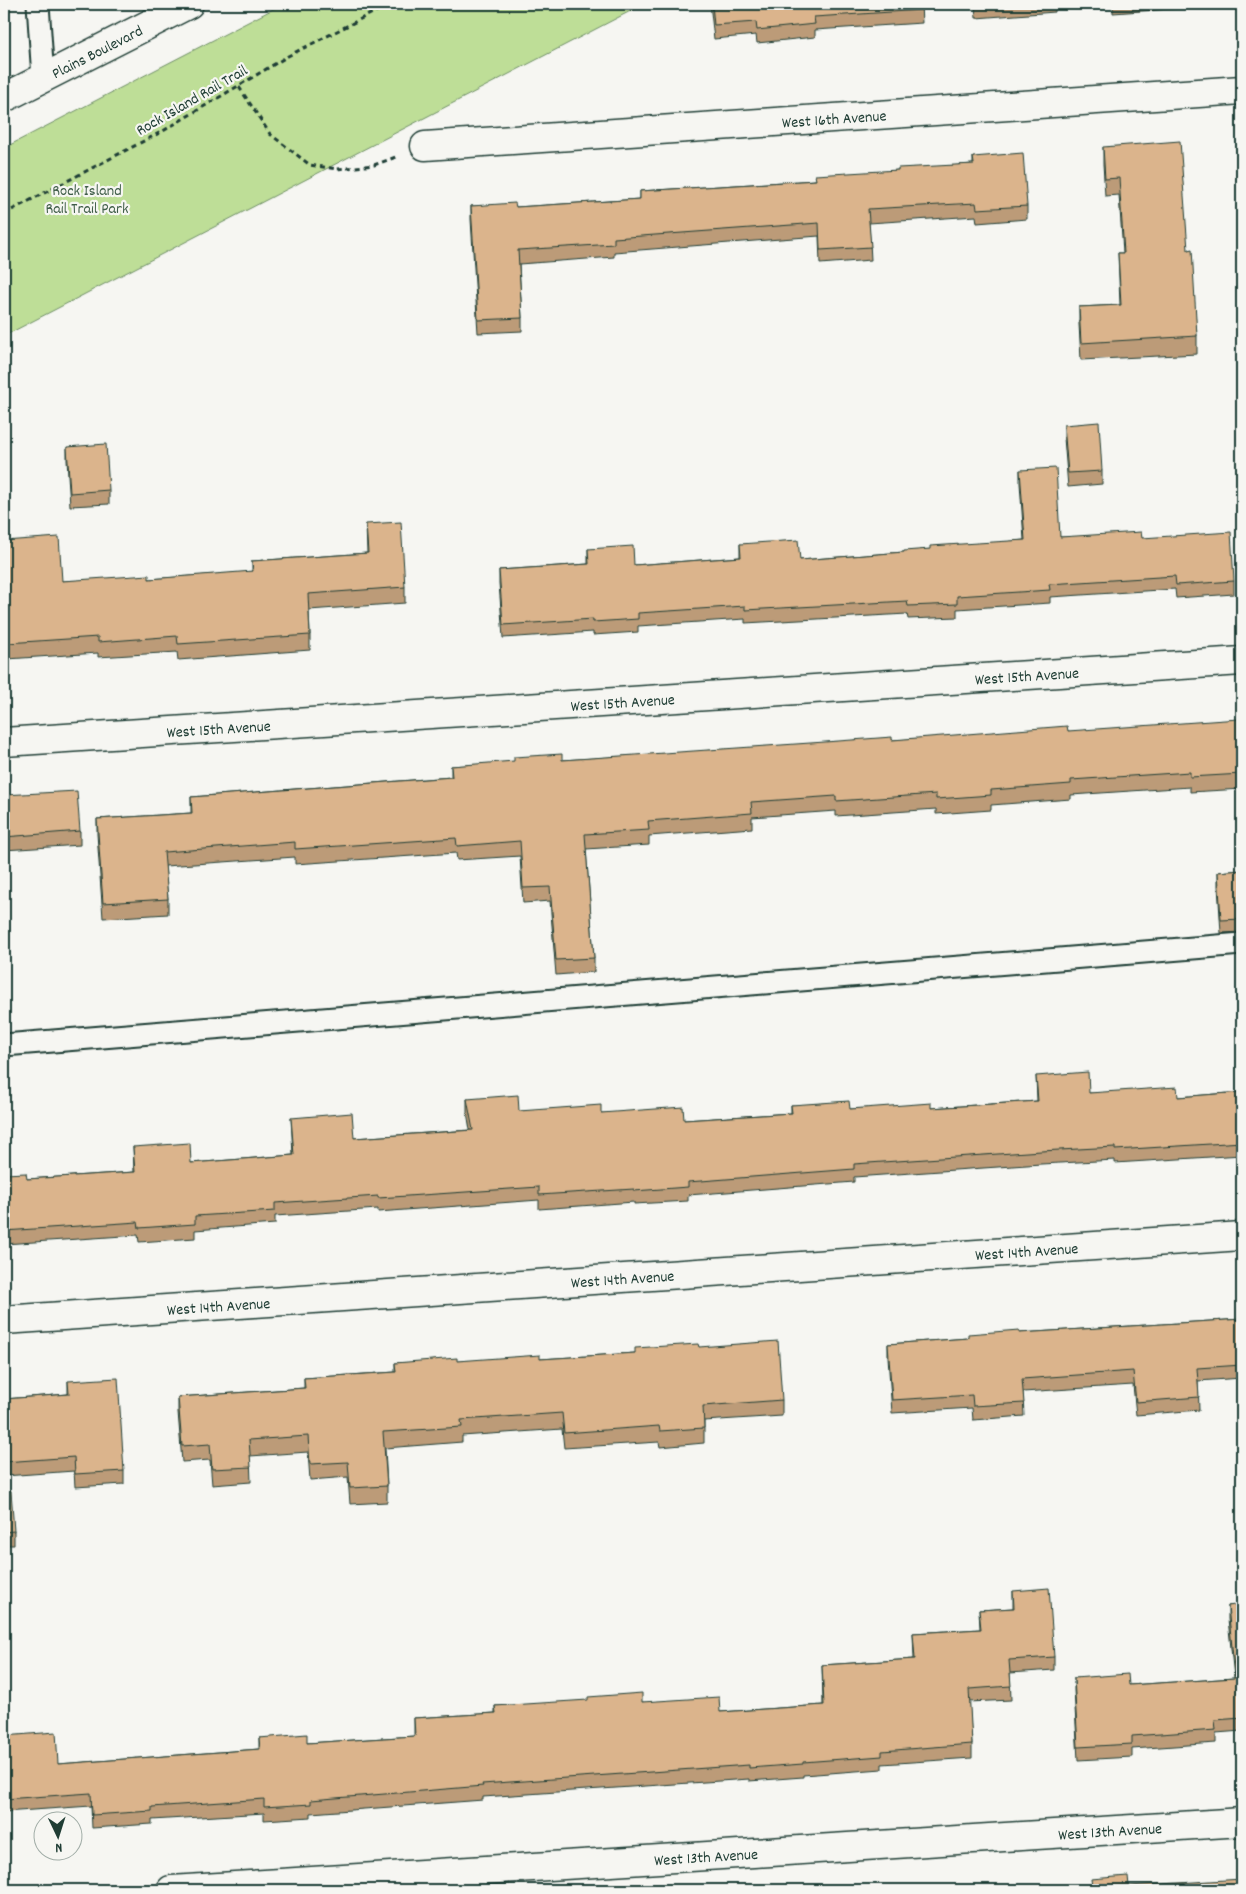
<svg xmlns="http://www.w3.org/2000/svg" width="1246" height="1894" viewBox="0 0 1246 1894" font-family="Dekko,sans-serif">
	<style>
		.green { fill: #bede97; stroke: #6e8e66 }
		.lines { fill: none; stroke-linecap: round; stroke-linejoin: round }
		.lane-casing { stroke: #1f3d34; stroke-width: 25 }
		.street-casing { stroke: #1f3d34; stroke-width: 31 }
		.secondary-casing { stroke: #1f3d34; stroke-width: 31 }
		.path { stroke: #1f3d34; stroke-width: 3; stroke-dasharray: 5 4; stroke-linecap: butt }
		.lane { stroke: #f6f6f2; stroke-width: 21 }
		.street { stroke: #f6f6f2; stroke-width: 28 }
		.secondary { stroke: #f6f6f2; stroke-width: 28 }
		.wall { fill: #bc9b78; stroke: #1f3d34 }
		.building { fill: #dbb48c; stroke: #1f3d34 }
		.labels { text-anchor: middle; stroke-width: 4.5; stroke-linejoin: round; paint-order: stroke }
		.street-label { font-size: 16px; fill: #1f3d34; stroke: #f6f6f2 }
		.park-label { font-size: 16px; fill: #3f5d48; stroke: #f6f6f2 }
	</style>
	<rect width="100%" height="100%" fill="#f6f6f2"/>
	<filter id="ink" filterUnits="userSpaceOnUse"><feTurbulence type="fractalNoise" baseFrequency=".02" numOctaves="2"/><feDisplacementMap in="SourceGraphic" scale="10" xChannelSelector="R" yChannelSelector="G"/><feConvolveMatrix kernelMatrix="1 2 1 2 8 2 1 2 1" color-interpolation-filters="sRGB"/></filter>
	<g filter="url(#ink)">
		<polygon class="green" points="283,4 644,4 4,336 4,148"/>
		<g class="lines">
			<defs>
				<g id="lane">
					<polyline points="38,4 43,78"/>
					<polyline points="4,1045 1242,944"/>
				</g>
				<g id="street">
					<path id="s1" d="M425,146L1242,90"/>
					<path id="s2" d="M4,742L1242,661"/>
					<path id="s3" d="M4,1320L1242,1236"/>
					<path id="s4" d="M171,1890L1242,1822"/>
				</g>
				<g id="secondary">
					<path id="s5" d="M4,98L189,4"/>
				</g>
			</defs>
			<use href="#lane" class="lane-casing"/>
			<use href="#street" class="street-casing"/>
			<use href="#secondary" class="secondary-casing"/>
			<g class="path">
				<polyline points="239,87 270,134 310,165 337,169 374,165 396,157"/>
				<polyline points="4,214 163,131 288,56 390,4"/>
			</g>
			<use href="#lane" class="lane"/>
			<use href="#street" class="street"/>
			<use href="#secondary" class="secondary"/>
		</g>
		<g class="wall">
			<polygon points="710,4 921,4 922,23 815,30 815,37 757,43 756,35 714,39"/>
			<polygon points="975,4 1055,4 1055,12 976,18"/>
			<polygon points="1113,4 1185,4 1185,8 1113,13"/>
			<polygon points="1103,147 1188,250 1197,336 1197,354 1081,360 1079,324 1079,307 1120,305 1118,253 1123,253 1119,195 1105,196 1103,164"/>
			<polygon points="973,157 1027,206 1027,219 977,223 976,216 869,223 871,260 820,264 819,236 614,252 614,257 519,264 522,318 522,331 478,333 471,219 471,206 516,207 640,199 640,191 815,180 898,170 973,164"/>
			<polygon points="1064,425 1102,471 1102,484 1068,487 1064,438"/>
			<polygon points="67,447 109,490 109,504 70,506 67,460"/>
			<polygon points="1020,470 1060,537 1142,538 1234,581 1234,594 1176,598 1175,589 1050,597 1050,603 957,609 957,617 908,619 907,614 745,623 745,619 638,626 638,632 593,635 593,632 503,638 499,583 499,570 588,564 588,549 634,565 740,557 740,544 800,560 904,552 1024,540 1020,483"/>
			<polygon points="366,524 405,587 405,603 309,610 310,635 310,650 178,660 177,652 98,657 98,653 7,659 4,612 4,541 62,581 149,579 252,572 252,561 367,553"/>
			<polygon points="1068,731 1242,761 1242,789 1190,792 1190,787 1071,795 1071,799 991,805 991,810 936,814 936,809 836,816 836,811 752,817 752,828 649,836 649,845 586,849 594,958 594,972 556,975 550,901 523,903 520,856 457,860 456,853 295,864 295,857 165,866 168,899 168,914 103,918 97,834 97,819 191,813 191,797 451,777 451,766 562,760 892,740"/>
			<polygon points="4,795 80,831 80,845 4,850"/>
			<polygon points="1242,870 1242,932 1221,933 1218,886 1218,872"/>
			<polygon points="1036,1076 1089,1093 1178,1097 1242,1092 1242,1155 1115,1163 1115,1160 1041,1164 854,1177 854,1182 688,1195 688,1201 634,1204 634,1202 539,1209 539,1200 378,1212 378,1209 275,1216 275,1224 195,1230 195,1238 139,1242 138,1235 4,1244 4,1174 27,1179 134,1172 133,1147 191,1163 293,1155 291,1118 354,1138 470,1130 467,1112 467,1099 519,1111 601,1113 684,1120 791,1113 791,1105 850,1109 931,1108 1037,1101"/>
			<polygon points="1242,1319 1242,1378 1198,1381 1199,1410 1136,1415 1133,1385 1023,1392 1024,1416 973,1420 972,1408 892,1413 888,1357 888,1344 968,1338 1019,1333"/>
			<polygon points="699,1347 782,1400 782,1416 704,1421 704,1443 660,1447 659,1442 564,1448 562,1429 462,1436 462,1442 385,1448 387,1486 387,1502 350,1504 348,1477 310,1480 308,1452 250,1456 251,1482 212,1485 210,1460 182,1462 178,1412 178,1397 304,1388 304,1378 395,1372 395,1363 540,1359 635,1353"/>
			<polygon points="68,1381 124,1471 124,1484 75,1487 74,1471 4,1476 4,1399 68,1394"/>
			<polygon points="4,1491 14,1531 14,1545 4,1545"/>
			<polygon points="1013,1591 1054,1657 1054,1670 1010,1673 1011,1700 969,1702 972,1744 972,1758 882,1764 882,1769 803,1775 803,1777 749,1781 749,1779 483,1797 483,1800 311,1813 311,1817 264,1820 264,1813 152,1820 152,1824 92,1828 91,1806 4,1812 4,1736 58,1764 259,1749 259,1738 307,1743 414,1736 414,1718 495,1713 495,1706 642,1702 720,1712 823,1705 822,1665 914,1659 913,1633 980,1629 979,1610 1013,1608"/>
			<polygon points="1242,1604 1242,1731 1216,1733 1216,1743 1132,1749 1132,1757 1078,1760 1074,1690 1074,1678 1129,1685 1234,1678 1228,1619 1228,1606"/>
		</g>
		<g class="building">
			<polygon points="712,4 921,4 922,10 814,17 815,24 757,30 756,22 714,25"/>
			<polygon points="1180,141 1188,250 1192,249 1197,336 1081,343 1079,307 1121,305 1118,253 1124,253 1119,178 1105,179 1103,147"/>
			<polygon points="1023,153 1027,206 977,209 976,203 868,209 871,247 820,250 819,223 614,238 614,244 518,250 522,318 478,320 471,206 515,203 516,207 640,199 640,191 816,180 815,175 898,170 898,168 974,164 973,157"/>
			<polygon points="1099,422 1102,471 1068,473 1064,425"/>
			<polygon points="106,444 109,490 70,493 67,447"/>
			<polygon points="1056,468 1060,537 1141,532 1142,538 1231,532 1234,581 1176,585 1175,576 1049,584 1050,590 957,596 957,604 908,606 907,601 745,610 745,606 638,613 638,619 593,622 593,619 503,625 499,570 589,564 588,549 633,546 634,565 741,557 740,544 798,540 800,560 904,552 904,551 930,549 930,546 1025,540 1020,470"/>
			<polygon points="401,522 405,587 308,594 310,635 178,644 177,636 98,642 98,637 7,643 4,596 4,541 59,537 62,581 149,575 149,579 253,571 252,561 368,553 366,524"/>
			<polygon points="1239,719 1242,761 1242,774 1190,777 1190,772 1071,780 1071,784 991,790 991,795 936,799 936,794 836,801 836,796 751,802 752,813 648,821 649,830 585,834 594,958 556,960 550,887 523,888 520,841 457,846 456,838 295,849 295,842 164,852 168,899 103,903 97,819 192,813 191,797 452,777 451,766 514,761 514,757 562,754 562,760 825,742 892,737 892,740 1067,726 1068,731"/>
			<polygon points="77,791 80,831 4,837 4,795"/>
			<polygon points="1242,870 1242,919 1221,920 1218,872"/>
			<polygon points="1088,1072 1089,1093 1177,1087 1178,1097 1242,1092 1242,1142 1115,1150 1115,1147 1041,1151 854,1164 854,1169 688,1182 688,1187 634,1191 634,1189 539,1195 539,1187 378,1198 378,1196 275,1203 275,1211 195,1216 195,1224 139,1228 138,1222 4,1231 4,1174 26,1173 27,1179 135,1172 133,1147 190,1143 191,1163 294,1155 291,1118 352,1113 354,1138 473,1130 467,1099 518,1095 519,1111 601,1105 601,1113 683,1107 684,1120 792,1113 791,1105 849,1101 850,1109 931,1103 931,1108 1038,1101 1036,1076"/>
			<polygon points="1242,1319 1242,1365 1197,1368 1199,1397 1136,1402 1133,1371 1022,1379 1024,1403 973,1406 972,1395 892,1400 888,1344 968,1338 968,1334 1019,1330 1019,1333"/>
			<polygon points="778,1341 782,1400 703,1406 704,1428 660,1431 659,1426 564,1433 562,1413 461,1420 462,1427 383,1432 387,1486 350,1488 348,1462 310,1464 308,1436 249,1440 251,1467 212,1469 210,1444 182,1446 178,1397 305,1388 304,1378 396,1372 395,1363 457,1358 457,1361 540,1355 540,1359 635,1353 635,1348 698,1344 699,1347"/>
			<polygon points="118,1378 124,1471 75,1474 74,1457 4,1462 4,1399 69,1394 68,1381"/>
			<polygon points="4,1491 11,1491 14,1531 4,1532"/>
			<polygon points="1049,1588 1054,1657 1009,1660 1011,1686 969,1689 972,1744 882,1751 882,1756 803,1762 803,1764 749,1768 749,1765 482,1784 483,1786 311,1800 311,1804 264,1807 264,1799 152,1807 152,1811 92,1815 91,1793 4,1799 4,1736 56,1732 58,1764 260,1749 259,1738 307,1734 307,1743 415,1736 414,1718 496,1713 495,1706 588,1700 588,1697 642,1693 642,1702 719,1697 720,1712 824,1705 822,1665 915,1659 913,1633 981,1629 979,1610 1014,1608 1013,1591"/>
			<polygon points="1242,1604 1242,1718 1215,1720 1216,1730 1132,1736 1132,1744 1078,1747 1074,1678 1128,1674 1129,1685 1235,1678 1228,1606"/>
			<polygon points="1128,1876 1129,1886 1242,1879 1242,1890 1041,1890 1092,1887 1091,1879"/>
		</g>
	</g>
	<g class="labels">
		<g class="street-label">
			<text dy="6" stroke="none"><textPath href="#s5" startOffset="104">Plains Boulevard</textPath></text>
			<text transform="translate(191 99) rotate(-30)" y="6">Rock Island Rail Trail</text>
			<text dy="6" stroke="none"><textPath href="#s1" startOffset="410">West 16th Avenue</textPath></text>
			<text dy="6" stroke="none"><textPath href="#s2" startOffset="1025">West 15th Avenue</textPath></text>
			<text dy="6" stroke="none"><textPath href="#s2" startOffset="620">West 15th Avenue</textPath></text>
			<text dy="6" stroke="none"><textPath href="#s2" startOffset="215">West 15th Avenue</textPath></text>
			<text dy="6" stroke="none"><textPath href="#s3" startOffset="1025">West 14th Avenue</textPath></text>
			<text dy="6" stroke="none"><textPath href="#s3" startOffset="620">West 14th Avenue</textPath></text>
			<text dy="6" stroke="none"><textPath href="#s3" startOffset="215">West 14th Avenue</textPath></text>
			<text dy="6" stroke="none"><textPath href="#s4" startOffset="941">West 13th Avenue</textPath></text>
			<text dy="6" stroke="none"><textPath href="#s4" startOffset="536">West 13th Avenue</textPath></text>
		</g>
		<g class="park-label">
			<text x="87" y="195">Rock Island<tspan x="87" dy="18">Rail Trail Park</tspan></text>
		</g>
	</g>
	<rect width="1246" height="1894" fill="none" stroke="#f6f6f2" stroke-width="20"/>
	<rect x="10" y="10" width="1226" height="1874" fill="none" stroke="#1f3d34" stroke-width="2" filter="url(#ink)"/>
	<g transform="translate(58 1836) rotate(176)"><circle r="24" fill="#f6f6f2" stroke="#a0aca6"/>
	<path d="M0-4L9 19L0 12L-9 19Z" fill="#1f3d34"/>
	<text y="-8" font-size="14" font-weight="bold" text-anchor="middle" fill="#1f3d34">N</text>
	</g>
</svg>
